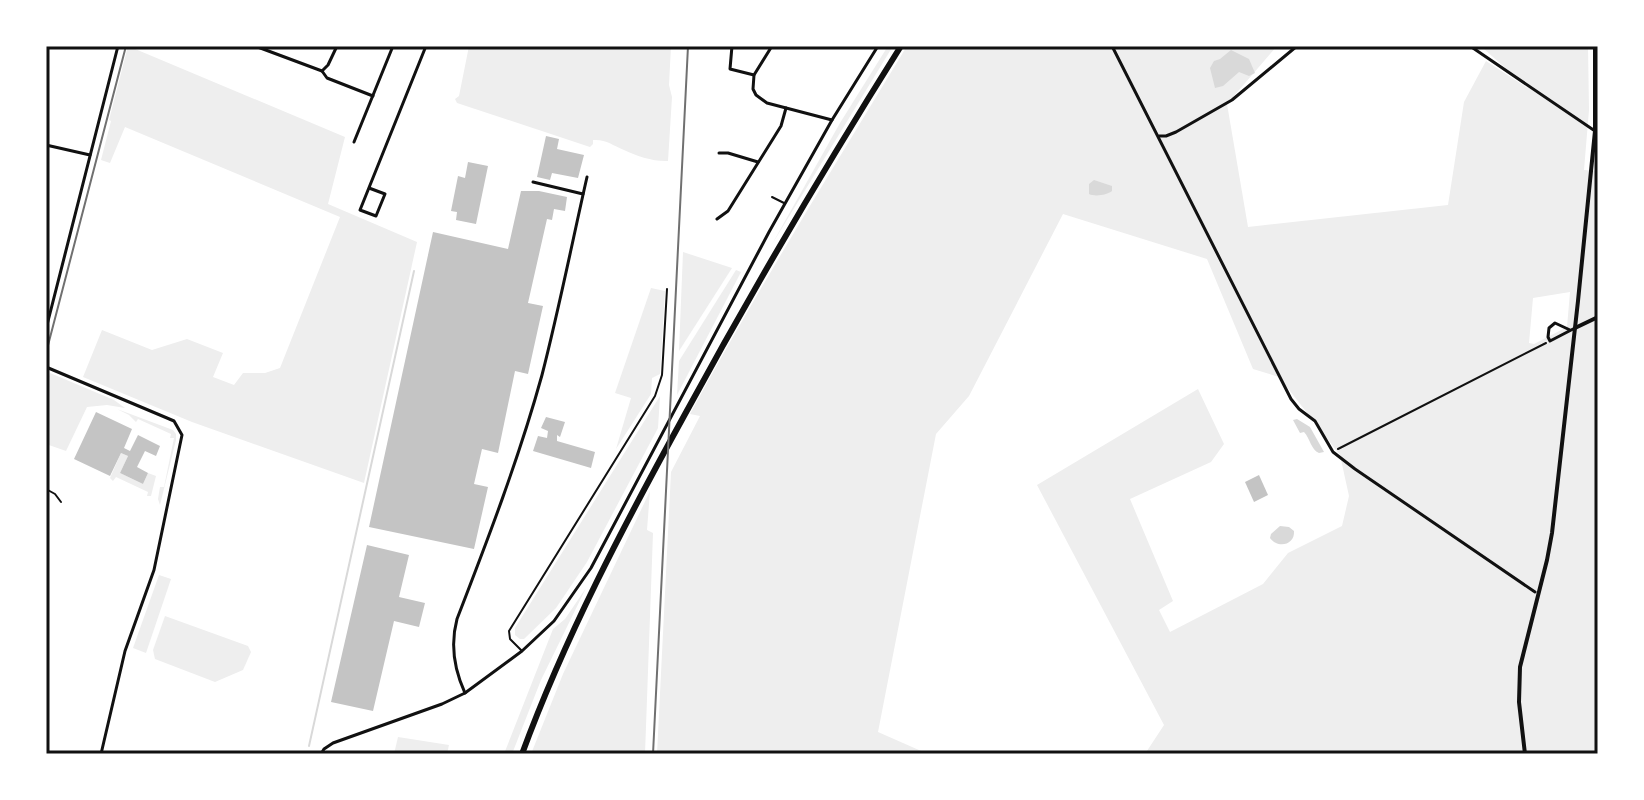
<svg xmlns="http://www.w3.org/2000/svg" width="1644" height="800" viewBox="0 0 1644 800" font-family="Karla,sans-serif">
	<style>
		.green { fill: #eee; fill-rule: evenodd }
		.water { fill: #d9d9d9 }
		.lines { fill: none; stroke-linecap: round; stroke-linejoin: round }
		.stream { stroke: #d9d9d9; stroke-width: 2 }
		.building { fill: #c4c4c4 }
		.path { stroke: #111; stroke-width: 2 }
		.service { stroke: #111; stroke-width: 2 }
		.minor { stroke: #111; stroke-width: 3 }
		.tertiary { stroke: #111; stroke-width: 4 }
		.trunk { stroke: #111; stroke-width: 6 }
		.rail { stroke: #707070; stroke-width: 2 }
		.neatline { fill: none; stroke: #111; stroke-width: 3 }
	</style>
	<rect width="100%" height="100%" fill="#fff"/>
	<g class="green">
		<polygon points="128,46 345,137 328,204 417,242 364,483 192,422 83,377 102,330 152,350 187,339 223,353 213,377 234,385 243,373 265,373 280,368 340,217 125,127 110,163 101,160 111,121 109,120"/>
		<path d="M469,46H671L669,85L672,97L668,161C655,162 636,156 624,150C612,145 606,139 593,140V144L590,147L457,103L455,99L459,96Z"/>
		<polygon points="888,46 893,46 771,246 840,123"/>
		<path d="M907,46H1277L1227,104L1248,227L1448,205L1464,102L1486,61L1529,89L1484,49L1486,46H1588L1589,110L1584,170L1598,171V754H1145L1164,725L1037,485L1198,389L1224,444L1211,462L1130,499L1173,601L1159,610L1170,632L1263,584L1288,553L1342,526L1349,496L1340,455L1279,377L1253,369L1207,259L1063,214L969,396L936,434L878,732L928,754H657L671,472L700,416L690,414C758,289 833,168 907,46ZM1570,292L1567,327L1534,344L1529,343L1533,298Z"/>
		<polygon points="683,252 732,268 679,351"/>
		<polygon points="736,270 741,272 677,395 679,361"/>
		<polygon points="651,288 665,291 660,374 652,378 651,394 616,449 631,398 615,393"/>
		<polygon points="50,373 114,400 125,408 107,405 87,407 66,451 46,444 46,388"/>
		<polygon points="660,396 658,428 587,562 556,608 524,639 520,639 515,635 515,628"/>
		<polygon points="117,409 173,430 176,434 176,440 160,505 158,499 160,487 164,487 174,438 170,438 171,434 138,419 136,422 129,415"/>
		<polygon points="121,453 128,456 120,473 143,484 148,473 156,476 151,496 147,496 148,492 116,477 113,481 110,478"/>
		<polygon points="650,491 647,530 653,533 645,754 531,754 563,674"/>
		<polygon points="159,575 171,579 146,653 133,648"/>
		<polygon points="586,588 541,680 512,754 504,754 553,629 565,619"/>
		<polygon points="165,616 248,646 251,652 243,670 215,682 155,659 153,650"/>
		<polygon points="398,737 449,745 447,754 394,754"/>
	</g>
	<g class="water">
		<polygon points="1231,50 1249,59 1255,73 1249,76 1239,72 1223,86 1215,88 1210,68 1214,61 1220,59"/>
		<path d="M1094,180L1112,186V191C1107,195 1095,197 1089,194V184Z"/>
		<path d="M1297,419L1310,427L1324,452L1319,453C1311,450 1310,438 1304,432L1300,433L1293,420Z"/>
		<path d="M1280,526L1289,527L1294,531C1295,545 1278,549 1270,538L1271,534Z"/>
	</g>
	<g class="lines">
		<polyline class="stream" points="309,746 414,271"/>
	</g>
	<g class="building">
		<polygon points="546,136 559,139 557,149 584,155 578,178 552,173 550,180 537,177"/>
		<polygon points="468,162 488,166 476,224 456,220 457,212 451,211 458,176 465,178"/>
		<polygon points="521,191 539,191 567,197 565,211 554,209 552,220 547,219 528,303 543,306 528,374 515,371 498,453 482,449 474,484 488,487 474,549 369,527 433,232 508,249"/>
		<polygon points="96,412 132,429 124,448 130,451 138,435 160,446 156,456 145,451 137,467 148,473 143,484 120,473 128,456 121,453 110,476 74,459"/>
		<polygon points="546,417 565,422 560,437 557,435 557,441 595,452 591,468 533,451 538,436 547,438 548,431 541,428"/>
		<polygon points="1259,475 1268,495 1254,502 1245,482"/>
		<polygon points="367,545 409,555 399,597 425,603 419,627 394,621 373,711 331,702"/>
	</g>
	<g class="lines">
		<polyline class="path" points="1338,449 1546,343"/>
		<g class="service">
			<polyline points="772,197 784,203"/>
			<polyline points="46,376 48,369"/>
			<polyline points="46,489 55,494 61,502"/>
			<polyline points="522,651 510,639 509,631 655,396 662,375 667,289"/>
		</g>
		<g class="minor">
			<polyline points="255,46 322,71 327,78 373,96"/>
			<polyline points="732,46 730,69 754,75"/>
			<polyline points="772,46 754,75 753,89 756,95 767,103 832,120"/>
			<polyline points="1112,46 1291,399 1299,409 1315,421 1333,452 1355,469 1535,592"/>
			<polyline points="1470,46 1595,131"/>
			<polyline points="322,71 328,65 337,46"/>
			<polyline points="1159,136 1166,136 1176,132 1232,100 1297,46"/>
			<polyline points="354,142 393,46"/>
			<polyline points="46,145 90,155"/>
			<polyline points="719,153 728,153 758,162"/>
			<polyline points="533,182 583,194"/>
			<polyline points="369,188 385,194 376,216 360,210 426,46"/>
			<polyline points="717,219 728,211 781,126 786,108"/>
			<polyline points="46,329 118,46"/>
			<polyline points="1570,330 1555,323 1549,328 1548,337 1550,341 1575,328"/>
			<polyline points="46,367 167,418 174,421 182,435 154,570 125,651 101,754"/>
			<path d="M465,693C454,669 450,645 457,619C488,539 519,458 542,375C559,309 572,243 587,177"/>
			<polyline points="321,754 324,749 333,743 442,704 465,693 522,651 554,621 591,568 769,232 832,120 878,46"/>
		</g>
		<g class="tertiary">
			<polyline points="1575,328 1598,317"/>
			<polyline points="1525,754 1519,702 1520,667 1547,560 1552,533 1578,301 1595,131 1595,46"/>
		</g>
		<path class="trunk" d="M522,754C565,637 624,525 684,416C752,291 825,167 901,46"/>
		<g class="rail">
			<polyline points="46,353 126,46"/>
			<polyline points="653,754 688,46"/>
		</g>
	</g>
	<rect width="1644" height="800" fill="none" stroke="#ffffff" stroke-width="96"/>
	<rect x="48" y="48" width="1548" height="704" class="neatline"/>
</svg>
